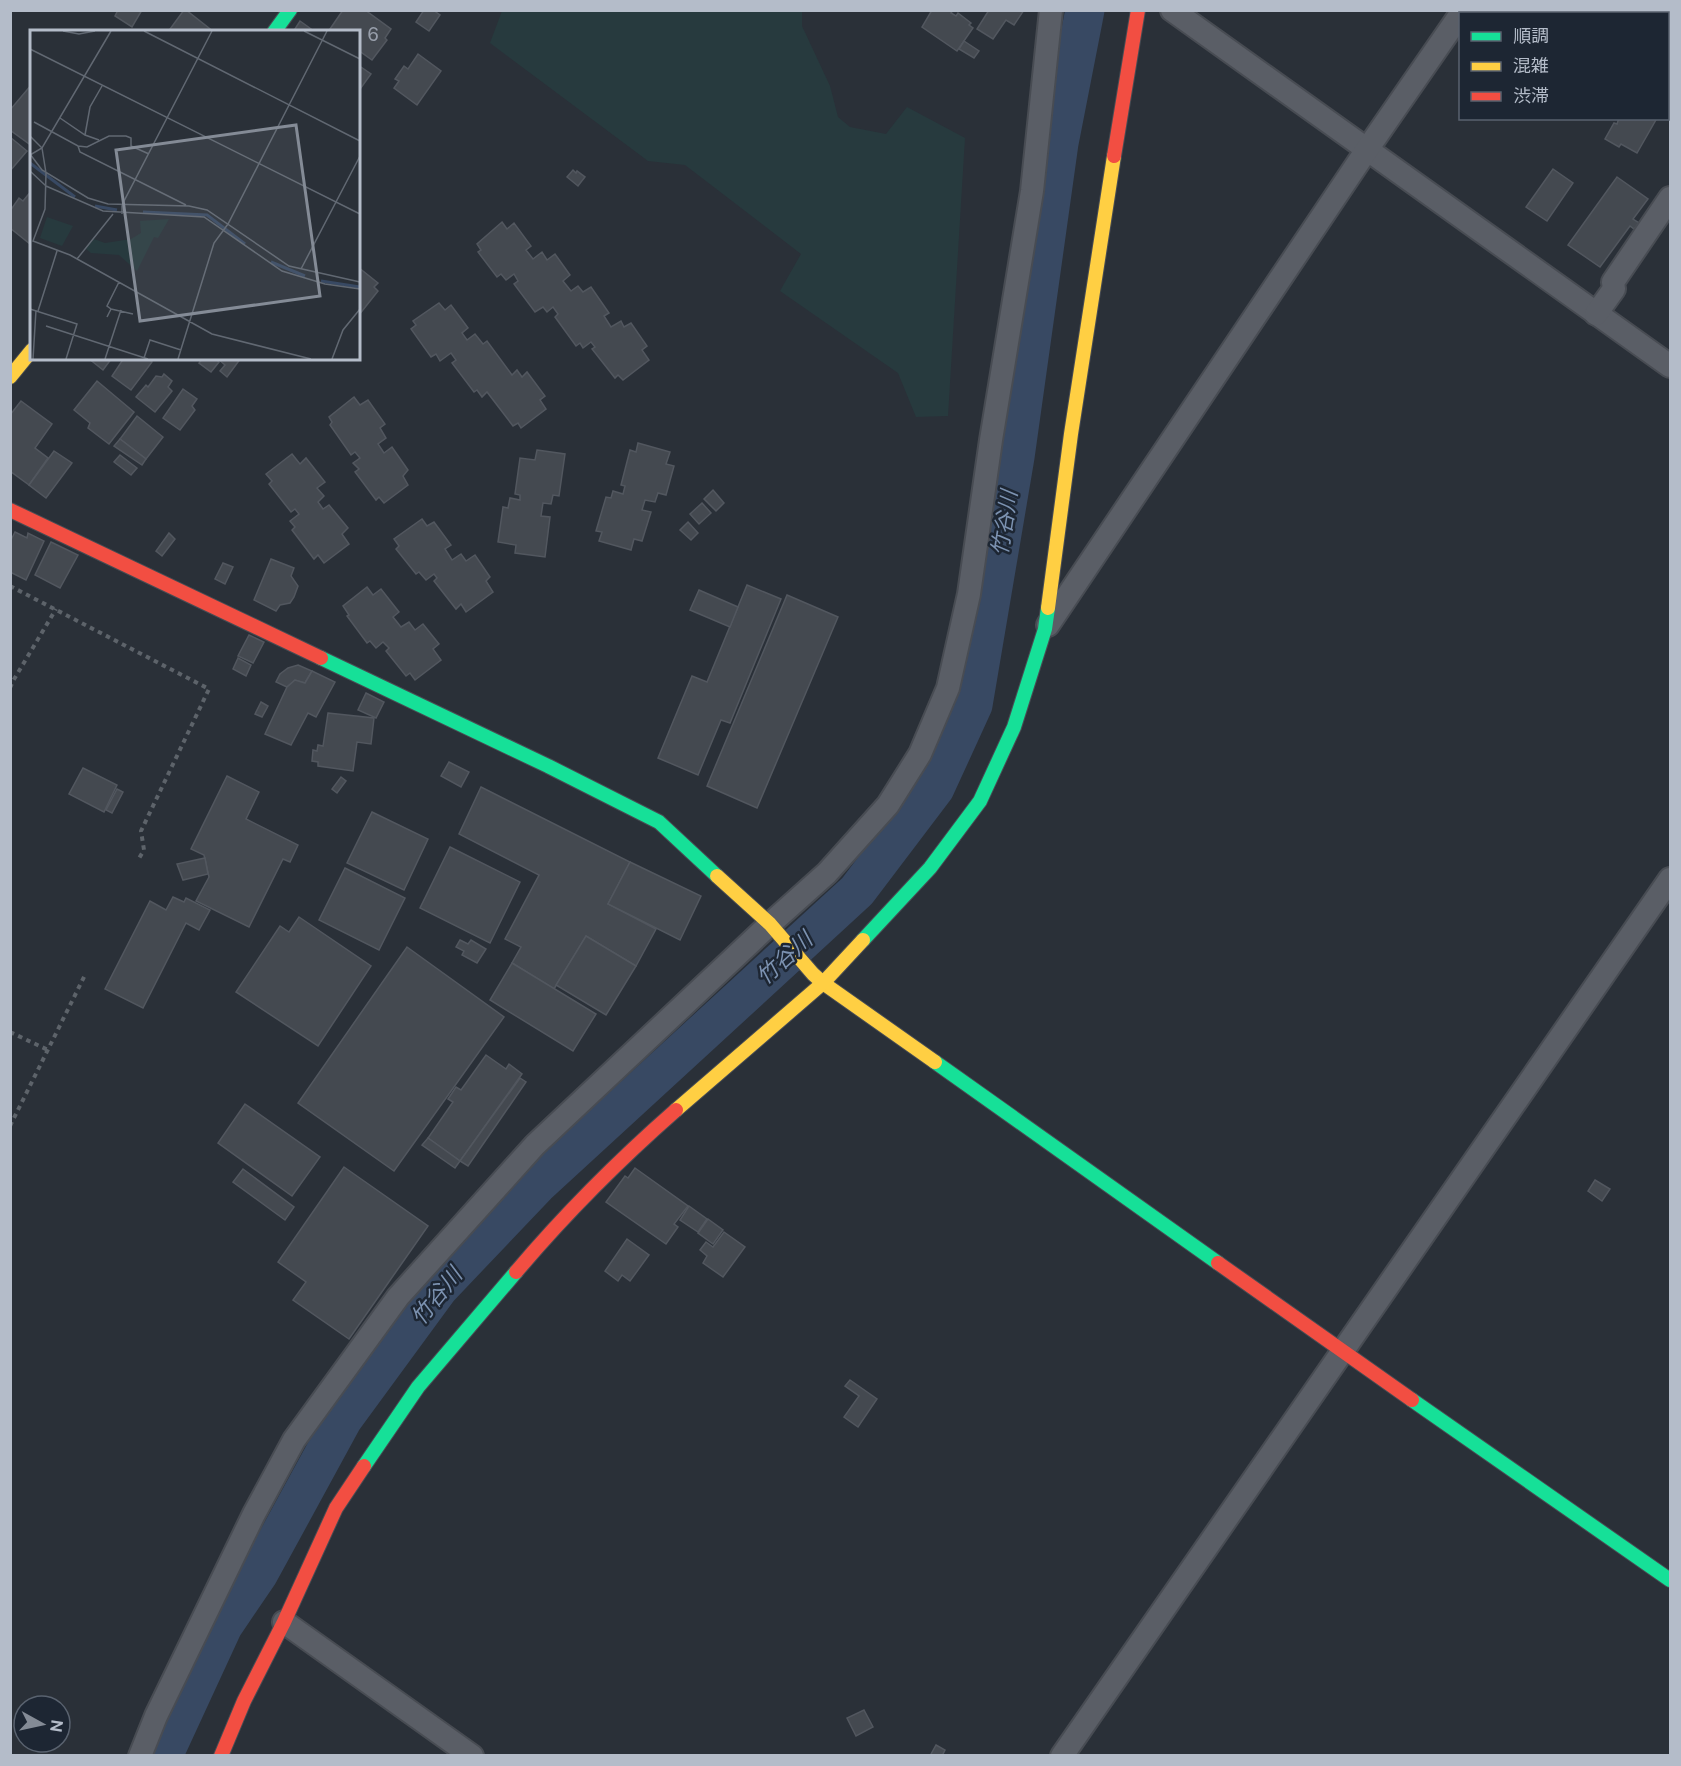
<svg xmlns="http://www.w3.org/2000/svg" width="1681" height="1766" viewBox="0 0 1681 1766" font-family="'Public Sans','Noto Sans JP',sans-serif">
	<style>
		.green { fill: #273a3e }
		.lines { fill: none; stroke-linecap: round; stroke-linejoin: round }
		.river { stroke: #384963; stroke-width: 39 }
		.building { fill: #444950; stroke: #52575f; stroke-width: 1.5 }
		.street-casing { stroke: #484c53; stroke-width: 26 }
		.fast-casing { stroke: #484c53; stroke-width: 16 }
		.slow-casing { stroke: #484c53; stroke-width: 16 }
		.jam-casing { stroke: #484c53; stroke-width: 16 }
		.path { stroke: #5d636a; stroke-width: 4; stroke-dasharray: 4.5 4.5; stroke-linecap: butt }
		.street { stroke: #5a5e66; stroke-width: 22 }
		.fast { stroke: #16e098; stroke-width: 14 }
		.slow { stroke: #ffcf43; stroke-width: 14 }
		.jam { stroke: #f24e42; stroke-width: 14 }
		.labels { text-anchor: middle; stroke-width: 5; stroke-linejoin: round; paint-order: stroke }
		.number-label { font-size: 18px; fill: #989fab }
		.water-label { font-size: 22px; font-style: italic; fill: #7c92b1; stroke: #1d2633 }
		.inset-river { fill: none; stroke: #384963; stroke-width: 3 }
		.inset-road { fill: none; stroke: #616872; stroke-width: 1.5 }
		.view { fill: #848b96; fill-opacity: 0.15; stroke: #848b96; stroke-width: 3 }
		.inset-edge { fill: none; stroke: #b4bcc9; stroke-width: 3 }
	</style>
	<rect width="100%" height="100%" fill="#2a3038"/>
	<polygon class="green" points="502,11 802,11 802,26 830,86 838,117 850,127 886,134 907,107 965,138 948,416 916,417 898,373 780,291 801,254 685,165 648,161 490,43"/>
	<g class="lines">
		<polyline class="river" points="163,1756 223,1626 259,1573 343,1419 439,1288 537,1185 857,891 935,788 973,705 1015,457 1059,143 1085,10"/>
	</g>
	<g class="building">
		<polygon points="118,10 142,10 132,27 115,16"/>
		<polygon points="184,10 186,10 214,32 174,32 170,29"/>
		<polygon points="343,10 365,10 391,29 385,38 387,40 372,60 358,50 358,32 333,32 330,29"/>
		<polygon points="424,10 433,10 440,15 429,31 416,22"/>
		<polygon points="932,10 953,10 951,13 956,16 958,13 971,23 969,25 973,28 957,51 922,27"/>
		<polygon points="989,10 1024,10 1014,25 1006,20 993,39 977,29"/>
		<polygon points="300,21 314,31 313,32 293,32"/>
		<polygon points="964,41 979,51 974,58 959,49"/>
		<polygon points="418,54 441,71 417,105 394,88 399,81 395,79 404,66 408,69"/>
		<polygon points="358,65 371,74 358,92"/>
		<polygon points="32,84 32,146 10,130 10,110"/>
		<polygon points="1619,118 1657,118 1637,153 1621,144 1619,147 1605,139 1614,123 1617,124"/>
		<polygon points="10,137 27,151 10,171"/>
		<polygon points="1553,169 1573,183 1547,221 1526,207"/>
		<polygon points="573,170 576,173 577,171 585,177 578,186 567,177"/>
		<polygon points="1617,177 1648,199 1633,219 1639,223 1634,229 1630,226 1600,267 1568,245"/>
		<polygon points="32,190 32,242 30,244 10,228 10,211 19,198 23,201"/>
		<polygon points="502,222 507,229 514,223 531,246 526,250 533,259 542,252 547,260 555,254 570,275 563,281 571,291 578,286 583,292 591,287 609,313 604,316 611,327 621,321 624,327 631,323 647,346 642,350 649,360 623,380 618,375 615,378 592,349 595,347 591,342 583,348 580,343 576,346 555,317 558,314 553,307 547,312 543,307 535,312 514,284 518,281 514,274 506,280 501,274 497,277 478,252 481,250 477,244"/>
		<polygon points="358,267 378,283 374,287 378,291 359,315"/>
		<polygon points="439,303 445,310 451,305 468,328 462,333 467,340 475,334 483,344 487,341 512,375 517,370 522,377 527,372 545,396 540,400 546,409 521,428 518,423 513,426 487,392 482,397 477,390 474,392 452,363 456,360 451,353 440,361 436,354 431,357 411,329 416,325 413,321"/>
		<polygon points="88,358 112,358 103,370"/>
		<polygon points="124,358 147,358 152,362 131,390 112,376"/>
		<polygon points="203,358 214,358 219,362 211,372 199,363"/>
		<polygon points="217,358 241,358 227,377 220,371 225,365"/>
		<polygon points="164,374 172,381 168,387 172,391 155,412 136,397 146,385 148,387 156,376 162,377"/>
		<polygon points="97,381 134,412 109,444 88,428 90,423 74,410"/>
		<polygon points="183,389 197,399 192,406 195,410 180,430 163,418"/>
		<polygon points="354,397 360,405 368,400 385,424 380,428 386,438 378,444 384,453 392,447 408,470 403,476 408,485 384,503 379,497 376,500 355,472 359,469 353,463 360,458 355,452 351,455 330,425 332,422 329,417"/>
		<polygon points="21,401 52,424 35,448 48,458 29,485 10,471 10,415"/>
		<polygon points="137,416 163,437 146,459 120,439"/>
		<polygon points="120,439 146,459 142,465 114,446"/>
		<polygon points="638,443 670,452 666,464 674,466 666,495 658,493 655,502 645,500 642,510 651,512 642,541 634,539 631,550 599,541 602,532 596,531 606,497 611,498 613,491 623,494 625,486 621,485 630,450 636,452"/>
		<polygon points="537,450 565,454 559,496 553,495 551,504 543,503 541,516 550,517 545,557 515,553 516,545 498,542 503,507 508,508 510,498 520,500 520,495 515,494 520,458 535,460"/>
		<polygon points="54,451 72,463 46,498 29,485"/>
		<polygon points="292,454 300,464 306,458 325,482 317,488 324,496 318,502 323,509 329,505 348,528 342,534 349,544 324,563 318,555 314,559 292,530 295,527 290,521 299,514 295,509 291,512 269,484 272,481 266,474"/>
		<polygon points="120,455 137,468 131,475 114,462"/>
		<polygon points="713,490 724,503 716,511 704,499"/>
		<polygon points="702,503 711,513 699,524 690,514"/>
		<polygon points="422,519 427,526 434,522 451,545 445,549 452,560 461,554 466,561 475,555 490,577 486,581 493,592 466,612 461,604 456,609 434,581 437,578 434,574 426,580 419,572 416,574 396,549 399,546 394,539"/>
		<polygon points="688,522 698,533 691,540 680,530"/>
		<polygon points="15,532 27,538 28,533 44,541 26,580 10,572 10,542"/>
		<polygon points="169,533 175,539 162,556 156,551"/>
		<polygon points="51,542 78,555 60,588 35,575"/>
		<polygon points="271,559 294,568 291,576 298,586 294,597 290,603 280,605 276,611 254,600"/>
		<polygon points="223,563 233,567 225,584 215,579"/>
		<polygon points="747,585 781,599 730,723 721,720 698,775 658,758 692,676 707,682"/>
		<polygon points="367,587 373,595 381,589 399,612 393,617 401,627 409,622 415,630 423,624 439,644 433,649 441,660 415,680 410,673 406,676 386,651 389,648 383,642 376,648 370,641 367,643 347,616 349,615 343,606"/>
		<polygon points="699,590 738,607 730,627 690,610"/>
		<polygon points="787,595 838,617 757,808 707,786"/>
		<polygon points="249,635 264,642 253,663 238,656"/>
		<polygon points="238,658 251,665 246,676 233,669"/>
		<polygon points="298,665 312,671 305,683 295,680 287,687 276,682 280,674 288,668"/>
		<polygon points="312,671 335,682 316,717 308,713 291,745 265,734 287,687 295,680 305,683"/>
		<polygon points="366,693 384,702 376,718 358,710"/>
		<polygon points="261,702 268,706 262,717 255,714"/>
		<polygon points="328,713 374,718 371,744 357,742 353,771 318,766 318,762 312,761 313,750 317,751 318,745 323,746"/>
		<polygon points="449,762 469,772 461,787 441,776"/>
		<polygon points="83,768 117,785 104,812 69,794"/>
		<polygon points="227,776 259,792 246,819 298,845 290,862 283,859 249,927 196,901 209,877 204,855 191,849"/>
		<polygon points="341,777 346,781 337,793 332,789"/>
		<polygon points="481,787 630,862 608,904 656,929 636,966 586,936 554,989 512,963 521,947 505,939 539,875 459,834"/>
		<polygon points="117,789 123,792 112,813 106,810"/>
		<polygon points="372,812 428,839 404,890 347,863"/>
		<polygon points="450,847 520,882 490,943 420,908"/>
		<polygon points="205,858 208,874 183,880 177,864"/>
		<polygon points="630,862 701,896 680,940 608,904"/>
		<polygon points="345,868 405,898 379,950 319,920"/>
		<polygon points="173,897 184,902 186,898 210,910 199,930 186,923 143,1008 105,989 150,901 166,910"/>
		<polygon points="299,917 371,966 318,1046 236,992 280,926 289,932"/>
		<polygon points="586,936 636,966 606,1015 556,985"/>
		<polygon points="460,940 468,944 471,940 486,949 477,963 462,955 464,951 456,947"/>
		<polygon points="407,947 504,1017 394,1171 298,1103"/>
		<polygon points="512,963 596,1014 573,1051 490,1000"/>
		<polygon points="486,1055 506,1069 509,1064 522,1074 460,1161 428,1138 453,1102 448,1099 456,1087 461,1090"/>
		<polygon points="520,1078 526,1082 468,1166 460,1161"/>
		<polygon points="245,1104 320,1157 292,1196 218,1143"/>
		<polygon points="428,1138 460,1161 455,1168 422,1145"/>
		<polygon points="344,1167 428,1226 349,1339 293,1300 306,1282 278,1262"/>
		<polygon points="635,1168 688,1206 674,1224 678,1227 666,1244 606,1202 625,1176 628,1178"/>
		<polygon points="243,1169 294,1207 285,1220 233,1182"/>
		<polygon points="1595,1180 1610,1189 1602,1201 1588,1191"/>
		<polygon points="689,1206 707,1219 698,1232 680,1220"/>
		<polygon points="708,1219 723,1230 713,1244 698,1233"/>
		<polygon points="724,1232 745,1247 723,1277 703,1263 707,1256 700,1250 706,1242 713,1247"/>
		<polygon points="627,1239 649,1255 630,1281 622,1275 618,1281 605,1271"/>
		<polygon points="850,1380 877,1399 858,1427 844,1417 859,1396 845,1386"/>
		<polygon points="864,1710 873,1727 856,1736 847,1718"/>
		<polygon points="936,1745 945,1750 942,1756 930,1756"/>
	</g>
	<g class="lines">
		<defs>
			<g id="street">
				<polyline points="1172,10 1670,366"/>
				<polyline points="1596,314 1614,289 1613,282 1670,198"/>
				<polyline points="1048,625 1366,151 1460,15"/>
				<polyline points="284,1622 472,1756"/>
				<polyline points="140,1756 156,1716 254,1514 294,1440 398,1297 535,1145 770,924 827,873 888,805 920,754 948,688 969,594 991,440 1032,191 1051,10"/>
				<polyline points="1062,1756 1670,879"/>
			</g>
			<g id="fast">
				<polyline points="274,32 290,10"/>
				<polyline points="321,658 548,766 659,822 717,876"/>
				<polyline points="863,940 930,868 980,801 1014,727 1045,629 1048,608"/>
				<polyline points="935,1062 1218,1263"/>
				<polyline points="1412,1400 1670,1580"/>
				<polyline points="364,1466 418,1387 516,1272"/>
			</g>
			<g id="slow">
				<polyline points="10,377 32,350"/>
				<polyline points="1048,608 1071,434 1114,156"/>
				<polyline points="717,876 770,924 813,974 823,983 935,1062"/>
				<polyline points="676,1110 823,983 863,940"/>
			</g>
			<g id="jam">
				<polyline points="1114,156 1138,10"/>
				<polyline points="10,510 321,658"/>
				<polyline points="1218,1263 1412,1400"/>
				<path d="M516,1272C565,1214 619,1160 676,1110"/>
				<polyline points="221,1756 244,1701 284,1622 336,1508 364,1466"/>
			</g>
		</defs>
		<use href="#street" class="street-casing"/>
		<use href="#fast" class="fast-casing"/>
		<use href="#slow" class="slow-casing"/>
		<use href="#jam" class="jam-casing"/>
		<g class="path">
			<polyline points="10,586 209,689 141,831 144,850 138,860"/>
			<polyline points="10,688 13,681 56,609"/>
			<polyline points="10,1032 48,1050"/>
			<polyline points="10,1126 85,975"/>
		</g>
		<use href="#street" class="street"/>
		<use href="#fast" class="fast"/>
		<use href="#slow" class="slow"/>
		<use href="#jam" class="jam"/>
	</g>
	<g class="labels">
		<g class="number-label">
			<text x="373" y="41">6</text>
		</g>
		<g class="water-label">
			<text transform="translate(1004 523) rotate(-81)" y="8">竹谷川</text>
			<text transform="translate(784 958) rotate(-42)" y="8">竹谷川</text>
			<text transform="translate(436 1296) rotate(-51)" y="8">竹谷川</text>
		</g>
	</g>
	<g transform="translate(30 30)">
		<rect width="330" height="330" fill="#2a3038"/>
		<path d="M17,187L43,196L32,216L10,208ZM139,189L128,208L124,207L107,241L89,225L61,223L55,218L64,209L75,213L101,209L111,203L110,191Z" fill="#273a3e"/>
		<path class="inset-river" d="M0,133L45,167M65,176L87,180M113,182L177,185L215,214M241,232L275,246M291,251L330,257"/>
		<path class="inset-road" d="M33,1L49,4L65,1M114,1L330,111M274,1L330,29M0,19L330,184M30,88L55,105L69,110M4,92L48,116L57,117L79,106H96L101,108V116L119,124M55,105L60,77L72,56M0,106L12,118L16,143L15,179L3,211L40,225L182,304L281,329M48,116L50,122L156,175M0,124L12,140L58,168L78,174L159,176L177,180L259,236L330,252M0,125L12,118L81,1M0,141L16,156M16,156L73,181L174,187L252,241L295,254L330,259M92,184V175L182,1M47,229L83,184M271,239L330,126M0,279L47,294L36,329M81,279L103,284M8,281L27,221M77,287L81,279L77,276L89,252M16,296L118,329M114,328L120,310L151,320M3,329L6,280M75,329L91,280M148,329L184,213L198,194L297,1M302,329L313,300L330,279"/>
		<path class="view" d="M266,95L290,266L110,291L86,120Z"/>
		<rect width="330" height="330" class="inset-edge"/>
	</g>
	<rect width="1681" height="1766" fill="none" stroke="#b4bcc9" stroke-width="24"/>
	<rect x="1459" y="12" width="210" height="108" fill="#1d2633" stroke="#59626f" stroke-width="1.5"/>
	<rect x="1471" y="32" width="30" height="9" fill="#16e098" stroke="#59626f" stroke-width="1.5"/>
	<text x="1513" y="42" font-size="18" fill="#b4bcc9">順調</text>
	<rect x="1471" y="62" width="30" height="9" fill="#ffcf43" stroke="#59626f" stroke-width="1.5"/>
	<text x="1513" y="72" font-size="18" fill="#b4bcc9">混雑</text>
	<rect x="1471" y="92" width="30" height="9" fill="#f24e42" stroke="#59626f" stroke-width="1.5"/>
	<text x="1513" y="102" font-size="18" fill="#b4bcc9">渋滞</text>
	<g transform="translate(42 1724) rotate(98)"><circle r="28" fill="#1d2633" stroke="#59626f" stroke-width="1.5"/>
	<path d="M0-4.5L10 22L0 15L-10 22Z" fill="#848b96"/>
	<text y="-9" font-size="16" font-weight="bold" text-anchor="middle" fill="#b4bcc9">N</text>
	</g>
</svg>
